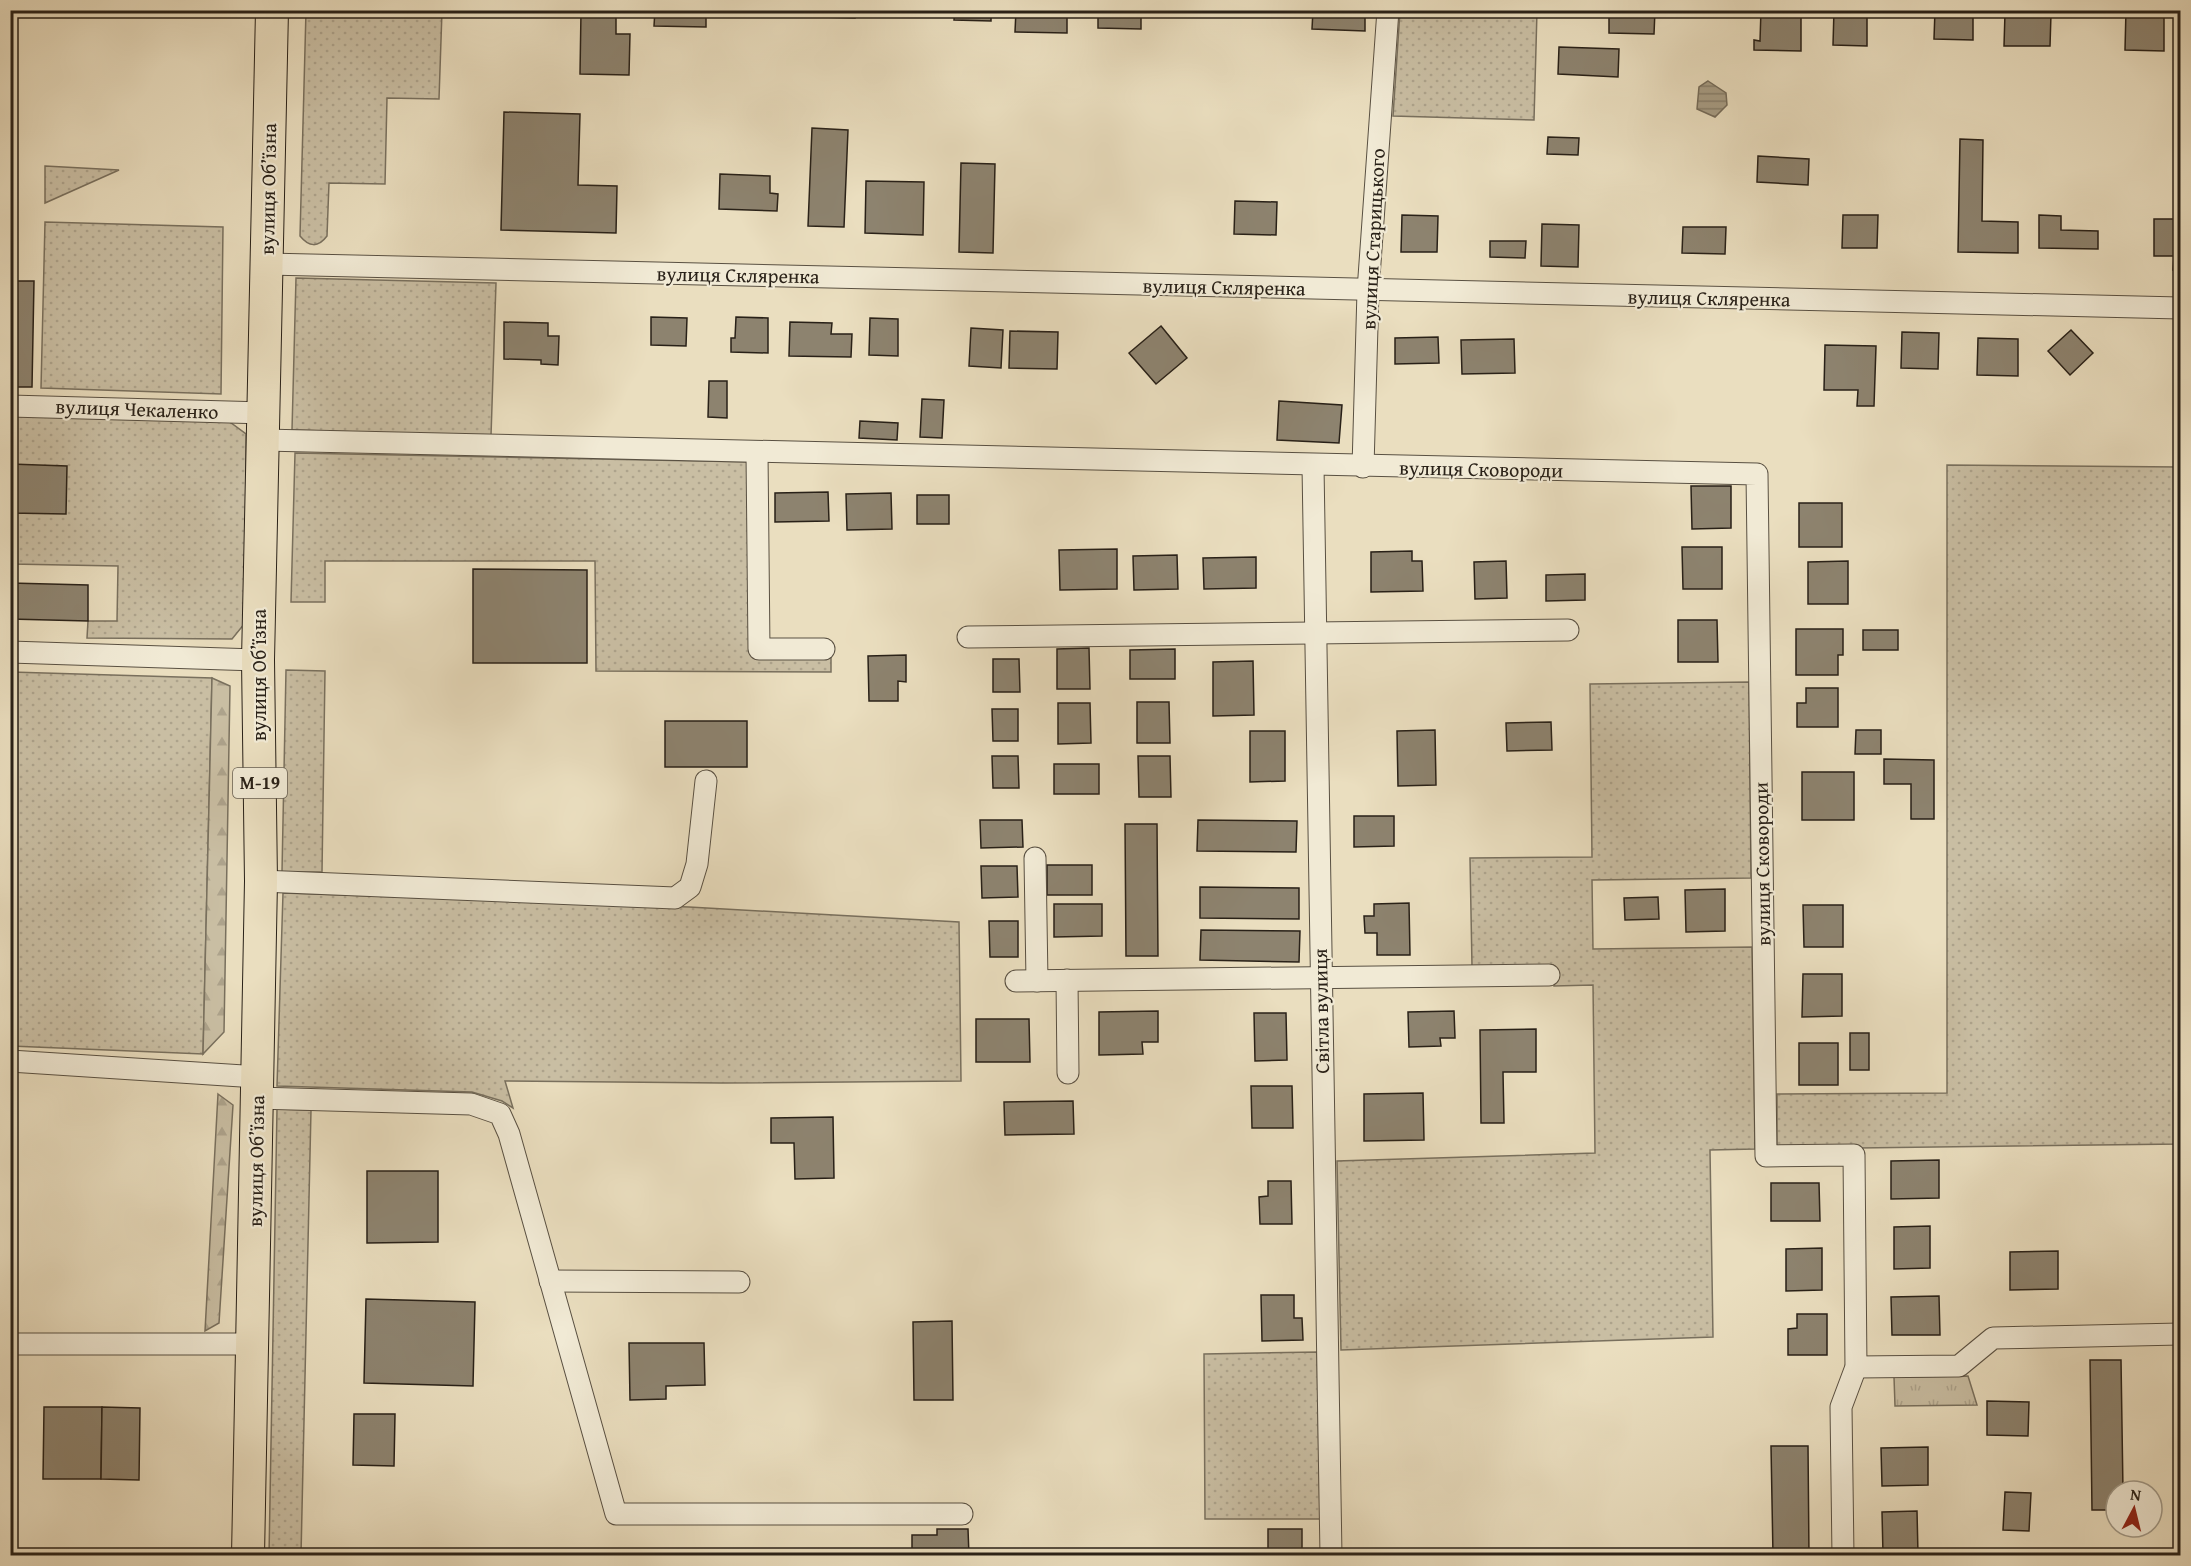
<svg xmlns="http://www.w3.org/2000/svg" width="2191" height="1566" viewBox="0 0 2191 1566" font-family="'Gentium Book Plus',serif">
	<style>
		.grass { fill: url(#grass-dots); stroke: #79705e; stroke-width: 1.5 }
		.forest { fill: url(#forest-firs); stroke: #79705e; stroke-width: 1.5 }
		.park { fill: url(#park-tufts); stroke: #79705e; stroke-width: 1.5 }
		.water { fill: url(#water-rules); stroke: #756c5a; stroke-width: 1.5 }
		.building { fill: #8d836f; stroke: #292118; stroke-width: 1.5 }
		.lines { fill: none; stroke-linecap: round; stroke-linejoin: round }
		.minor-casing { stroke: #595042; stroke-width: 23 }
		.highway-casing { stroke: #292118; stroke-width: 34 }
		.minor { stroke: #f1ead5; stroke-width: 21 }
		.highway { stroke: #eadebf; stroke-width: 32 }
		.labels { text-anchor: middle; stroke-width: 4.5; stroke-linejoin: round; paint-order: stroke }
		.shield { fill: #f1ead5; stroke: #655d51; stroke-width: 1.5 }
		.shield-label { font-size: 18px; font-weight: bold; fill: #292118 }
		.street-label { font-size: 20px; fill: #292118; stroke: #f1ead5 }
	</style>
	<defs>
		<pattern id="grass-dots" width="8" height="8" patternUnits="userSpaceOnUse" patternTransform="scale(1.5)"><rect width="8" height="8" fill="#c9bea3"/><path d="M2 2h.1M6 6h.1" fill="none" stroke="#ada38c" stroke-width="1.8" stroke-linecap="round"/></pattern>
		<pattern id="forest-firs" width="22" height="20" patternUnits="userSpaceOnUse" patternTransform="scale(1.5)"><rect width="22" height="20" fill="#c9bea3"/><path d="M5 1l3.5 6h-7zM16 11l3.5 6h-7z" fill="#ada38c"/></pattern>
		<pattern id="park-tufts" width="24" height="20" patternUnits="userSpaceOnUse" patternTransform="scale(1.5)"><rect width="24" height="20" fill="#c9bea3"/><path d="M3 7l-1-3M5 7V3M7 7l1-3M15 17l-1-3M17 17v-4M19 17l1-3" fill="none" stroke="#ada38c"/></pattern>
		<pattern id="water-rules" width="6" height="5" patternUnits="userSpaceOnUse" patternTransform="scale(1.5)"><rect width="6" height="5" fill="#a89e86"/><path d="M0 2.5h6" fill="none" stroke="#89806d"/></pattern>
	</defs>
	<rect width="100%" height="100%" fill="#eadebf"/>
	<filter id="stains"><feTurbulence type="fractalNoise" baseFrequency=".00333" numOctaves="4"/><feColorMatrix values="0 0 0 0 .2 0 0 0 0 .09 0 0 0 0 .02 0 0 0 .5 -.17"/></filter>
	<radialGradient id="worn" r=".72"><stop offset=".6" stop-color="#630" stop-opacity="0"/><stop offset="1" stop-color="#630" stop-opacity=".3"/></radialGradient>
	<g class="grass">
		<path d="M306,11H442L439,99L387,98L385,184L329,183L327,236C318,248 309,247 300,236Z"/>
		<polygon points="1400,11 1537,11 1534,120 1393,116"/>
		<polygon points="45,166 119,170 45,203"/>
		<polygon points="45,222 223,227 221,394 41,388"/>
		<polygon points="296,278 496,283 491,436 292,430"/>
		<polygon points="11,416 223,417 246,434 245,623 232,639 87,638 88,621 117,621 118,566 11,564"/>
		<polygon points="295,453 751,462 753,657 831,657 831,672 596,671 595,561 325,561 325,602 291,602"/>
		<polygon points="1947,465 2180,467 2180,1144 1777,1149 1777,1094 1947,1093"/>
		<polygon points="286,670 325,671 322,872 282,872"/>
		<polygon points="11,672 212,678 203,1054 11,1046"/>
		<polygon points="1749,682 1751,878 1592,880 1593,949 1752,947 1755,1149 1710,1150 1713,1337 1341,1350 1337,1161 1595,1153 1593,985 1554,986 1553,965 1472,966 1470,858 1592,857 1590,684"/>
		<polygon points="283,893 689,907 959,922 961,1081 722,1083 505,1081 513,1108 502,1101 472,1092 277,1086"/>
		<polygon points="277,1109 311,1110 301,1555 269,1556"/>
		<polygon points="1317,1352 1320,1519 1205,1519 1204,1354"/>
	</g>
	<g class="forest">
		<polygon points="212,678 230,686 224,1032 203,1054"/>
		<polygon points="218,1094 233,1105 219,1323 205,1331"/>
	</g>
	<polygon class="park" points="1968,1376 1977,1405 1895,1406 1894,1377"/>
	<polygon class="water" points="1708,81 1726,93 1727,105 1715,117 1697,109 1699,87"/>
	<g class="building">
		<polygon points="655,10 706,10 706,27 654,26"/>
		<polygon points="737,10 774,10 774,15 737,14"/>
		<polygon points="820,10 855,10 855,18 820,17"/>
		<polygon points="955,10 991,10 991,21 954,20"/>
		<polygon points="1016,10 1067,10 1067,33 1015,32"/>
		<polygon points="1098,10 1141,10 1141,29 1098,28"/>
		<polygon points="1313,10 1365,10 1365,31 1312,29"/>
		<polygon points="1609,10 1655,10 1654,34 1609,33"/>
		<polygon points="1761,10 1801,10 1801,51 1754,50 1754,40 1760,41"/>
		<polygon points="1834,10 1867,10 1867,46 1833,45"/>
		<polygon points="1935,10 1973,10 1973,40 1934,39"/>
		<polygon points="2126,10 2164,10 2164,51 2125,50"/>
		<polygon points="581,12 616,12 616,34 630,34 629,75 580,74"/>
		<polygon points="2005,13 2051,14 2050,46 2004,46"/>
		<polygon points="1559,47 1619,49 1618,77 1558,74"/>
		<polygon points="504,112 580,114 578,185 617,186 616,233 501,230"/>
		<polygon points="812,128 848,130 844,227 808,226"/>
		<polygon points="1548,137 1579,138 1578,155 1547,154"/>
		<polygon points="1960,139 1983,140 1982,221 2018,222 2018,253 1958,252"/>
		<polygon points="1758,156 1809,159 1808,185 1757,182"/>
		<polygon points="961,163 995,164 993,253 959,252"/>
		<polygon points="720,174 770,176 770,193 778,194 777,211 719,209"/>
		<polygon points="866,181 924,182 923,235 865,233"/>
		<polygon points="1235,201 1277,202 1276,235 1234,234"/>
		<polygon points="1402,215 1438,216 1437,252 1401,252"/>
		<polygon points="1843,215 1878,215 1877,248 1842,248"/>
		<polygon points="2039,215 2061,216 2061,230 2098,231 2098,249 2039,248"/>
		<polygon points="2154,219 2180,219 2180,270 2173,270 2174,256 2154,256"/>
		<polygon points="1542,224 1579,225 1578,267 1541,266"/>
		<polygon points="1683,227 1726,227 1725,254 1682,253"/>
		<polygon points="1490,241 1526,241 1525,258 1490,257"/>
		<polygon points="10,281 34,281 32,387 10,387"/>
		<polygon points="651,317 687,318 686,346 651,345"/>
		<polygon points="736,317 768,318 768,353 731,352 731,338 735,338"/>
		<polygon points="870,318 898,319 898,356 869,355"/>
		<polygon points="504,322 548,323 548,336 559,336 558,365 541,364 541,360 504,359"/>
		<polygon points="790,322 832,323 831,334 852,334 851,357 789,356"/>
		<polygon points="1161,326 1187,358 1156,384 1129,353"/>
		<polygon points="971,328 1003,330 1001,368 969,366"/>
		<polygon points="2071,330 2093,353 2070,375 2048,351"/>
		<polygon points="1010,331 1058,332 1057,369 1009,368"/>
		<polygon points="1902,332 1939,333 1938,369 1901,368"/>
		<polygon points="1438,337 1439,363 1395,364 1395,338"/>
		<polygon points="1978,338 2018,339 2018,376 1977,375"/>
		<polygon points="1514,339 1515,373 1462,374 1461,340"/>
		<polygon points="1825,345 1876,346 1874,406 1857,406 1858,390 1824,390"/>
		<polygon points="709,381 727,381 727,418 708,417"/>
		<polygon points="922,399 944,400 942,438 920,437"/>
		<polygon points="1279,401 1342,405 1339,443 1277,440"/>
		<polygon points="860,421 898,423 897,440 859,438"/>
		<polygon points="10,464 67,466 66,514 10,513"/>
		<polygon points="1691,486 1731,486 1731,528 1692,529"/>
		<polygon points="828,492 829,521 775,522 775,493"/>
		<polygon points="891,493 892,529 847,530 846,494"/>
		<rect x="917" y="495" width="32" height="29"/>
		<rect x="1799" y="503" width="43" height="44"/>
		<polygon points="1682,547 1722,547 1722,589 1683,589"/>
		<polygon points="1117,549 1117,589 1060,590 1059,550"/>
		<polygon points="1412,551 1412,561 1422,561 1423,591 1371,592 1371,552"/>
		<polygon points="1177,555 1178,589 1134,590 1133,556"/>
		<polygon points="1256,557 1256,588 1204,589 1203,558"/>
		<polygon points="1506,561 1507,598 1475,599 1474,562"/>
		<polygon points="1848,561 1848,604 1808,604 1808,562"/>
		<polygon points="473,569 587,570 587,663 473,663"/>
		<polygon points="1585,574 1585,600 1546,601 1546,575"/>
		<polygon points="10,583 88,585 88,621 10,619"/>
		<polygon points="1678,620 1717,620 1718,662 1678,662"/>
		<polygon points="1796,629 1843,629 1843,655 1838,655 1838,675 1796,675"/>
		<rect x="1863" y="630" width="35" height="20"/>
		<polygon points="1089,648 1090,689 1057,689 1057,649"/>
		<polygon points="1175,649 1175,679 1130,679 1130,650"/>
		<polygon points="906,655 906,682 898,681 898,701 869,701 868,656"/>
		<polygon points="993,659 1019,659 1020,692 993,692"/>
		<polygon points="1253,661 1254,715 1213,716 1213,662"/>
		<polygon points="1806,688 1838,688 1838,727 1797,727 1797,703 1806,703"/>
		<polygon points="1137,702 1169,702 1170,743 1137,743"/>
		<polygon points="1058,703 1090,703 1091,743 1058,744"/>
		<polygon points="992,709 1018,709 1018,741 993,741"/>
		<rect x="665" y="721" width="82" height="46"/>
		<polygon points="1551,722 1552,750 1507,751 1506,723"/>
		<polygon points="1435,730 1436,785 1398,786 1397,731"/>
		<polygon points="1856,730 1881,730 1881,754 1855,754"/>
		<polygon points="1250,731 1285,731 1285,781 1250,782"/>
		<polygon points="992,756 1018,756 1019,788 993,788"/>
		<polygon points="1138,756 1170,756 1171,797 1139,797"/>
		<polygon points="1884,759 1934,760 1934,819 1911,819 1911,784 1884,784"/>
		<rect x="1054" y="764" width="45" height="30"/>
		<rect x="1802" y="772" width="52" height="48"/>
		<polygon points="1354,816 1394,816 1394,846 1354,847"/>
		<polygon points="980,820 1022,820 1023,847 981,848"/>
		<polygon points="1198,820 1297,821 1296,852 1197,851"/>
		<polygon points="1125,824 1157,824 1158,956 1126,956"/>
		<rect x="1047" y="865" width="45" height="30"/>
		<polygon points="981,866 1017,866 1018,897 982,898"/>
		<polygon points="1200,887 1299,888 1299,919 1200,918"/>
		<polygon points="1725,889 1725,931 1686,932 1685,890"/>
		<polygon points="1658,897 1659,919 1625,920 1624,898"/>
		<polygon points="1409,903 1410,955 1377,955 1377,933 1365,933 1364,916 1374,916 1374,904"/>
		<polygon points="1054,904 1102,904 1102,936 1054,937"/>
		<polygon points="1803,905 1843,905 1843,947 1804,947"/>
		<polygon points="989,921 1018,921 1018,957 990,957"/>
		<polygon points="1201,930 1300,931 1299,962 1200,960"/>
		<polygon points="1803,974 1842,974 1842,1016 1802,1017"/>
		<polygon points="1158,1011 1158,1042 1142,1042 1143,1054 1099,1055 1099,1012"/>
		<polygon points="1454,1011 1455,1038 1440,1038 1441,1046 1409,1047 1408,1012"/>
		<polygon points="1254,1013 1286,1013 1287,1060 1255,1061"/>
		<polygon points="976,1019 1029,1019 1030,1062 976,1062"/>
		<polygon points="1536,1029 1536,1072 1503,1072 1504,1123 1481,1123 1480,1030"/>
		<rect x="1850" y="1033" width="19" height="37"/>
		<rect x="1799" y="1043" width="39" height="42"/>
		<polygon points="1251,1086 1292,1086 1293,1128 1252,1128"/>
		<polygon points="1423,1093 1424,1140 1364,1141 1364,1094"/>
		<polygon points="1073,1101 1074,1134 1005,1135 1004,1102"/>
		<polygon points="833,1117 834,1178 795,1179 794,1143 771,1143 771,1118"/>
		<polygon points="1939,1160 1939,1198 1891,1199 1891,1161"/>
		<polygon points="367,1171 438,1171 438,1242 367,1243"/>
		<polygon points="1268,1181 1291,1181 1292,1224 1260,1224 1259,1197 1268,1196"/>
		<polygon points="1771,1183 1819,1183 1820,1221 1771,1221"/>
		<polygon points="1930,1226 1930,1268 1894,1269 1894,1227"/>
		<polygon points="1822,1248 1822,1290 1786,1291 1786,1249"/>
		<polygon points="2058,1251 2058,1289 2010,1290 2010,1252"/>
		<polygon points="1261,1295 1294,1295 1294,1318 1302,1318 1303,1340 1262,1341"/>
		<polygon points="1939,1296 1940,1335 1892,1335 1891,1297"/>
		<polygon points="366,1299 475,1302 473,1386 364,1383"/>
		<polygon points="1797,1314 1827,1314 1827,1355 1788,1355 1788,1329 1797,1328"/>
		<polygon points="952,1321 953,1400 914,1400 913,1322"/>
		<polygon points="629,1343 704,1343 705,1385 666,1386 666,1399 630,1400"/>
		<polygon points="2090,1360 2121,1360 2123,1491 2116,1491 2116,1510 2092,1510"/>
		<polygon points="1987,1401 2029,1402 2028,1436 1987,1435"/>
		<polygon points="44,1407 102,1407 101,1479 43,1479"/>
		<polygon points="102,1407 140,1408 139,1480 101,1479"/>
		<polygon points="354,1414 395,1414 394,1466 353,1465"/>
		<polygon points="1771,1446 1808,1446 1809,1556 1773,1556"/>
		<polygon points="1928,1447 1928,1485 1882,1486 1881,1448"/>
		<polygon points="2005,1492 2031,1493 2029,1531 2003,1530"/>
		<polygon points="1917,1511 1918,1554 1883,1554 1882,1512"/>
		<polygon points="937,1529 968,1529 969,1556 900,1556 900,1549 912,1549 912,1535 937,1535"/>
		<rect x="1268" y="1529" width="34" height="27"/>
	</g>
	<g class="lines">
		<defs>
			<g id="minor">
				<polyline points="267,264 2180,308"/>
				<polyline points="10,406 263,413"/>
				<polyline points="263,440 1757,474 1766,1156 1854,1155 1856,1367 1841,1407 1843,1556"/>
				<polyline points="757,452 759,649 824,649"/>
				<polyline points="1313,466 1331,1556"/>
				<polyline points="1363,467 1368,291 1388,10"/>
				<polyline points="968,637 1568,630"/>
				<polyline points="10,652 258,660"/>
				<polyline points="1035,858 1037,981"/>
				<polyline points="261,881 675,898 690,887 697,864 706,781"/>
				<polyline points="1067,980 1068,1073"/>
				<polyline points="1016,981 1549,975"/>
				<polyline points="10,1061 258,1077"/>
				<polyline points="257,1098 471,1104 500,1114 509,1134 616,1514 962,1514"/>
				<polyline points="550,1281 739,1282"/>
				<polyline points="10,1344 253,1344"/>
				<polyline points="1856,1367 1959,1366 1993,1338 2180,1334"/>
			</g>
			<polyline id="highway" points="248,1556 261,881 258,660 272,10"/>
		</defs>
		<use href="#minor" class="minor-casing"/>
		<use href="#highway" class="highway-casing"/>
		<use href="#minor" class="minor"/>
		<use href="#highway" class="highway"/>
	</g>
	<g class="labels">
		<rect class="shield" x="233" y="768" width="54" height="30" rx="4.5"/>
		<g class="shield-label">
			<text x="260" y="789">М-19</text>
		</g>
		<g class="street-label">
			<text transform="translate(268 189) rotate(-89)" y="7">вулиця Об’їзна</text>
			<text transform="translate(1373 239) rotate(-87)" y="7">вулиця Старицького</text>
			<text transform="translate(738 275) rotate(1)" y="7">вулиця Скляренка</text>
			<text transform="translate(1224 287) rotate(1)" y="7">вулиця Скляренка</text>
			<text transform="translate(1709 298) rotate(1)" y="7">вулиця Скляренка</text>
			<text transform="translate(137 409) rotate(2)" y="7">вулиця Чекаленко</text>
			<text transform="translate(1481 469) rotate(1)" y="7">вулиця Сковороди</text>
			<text transform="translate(259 675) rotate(-90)" y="7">вулиця Об’їзна</text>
			<text transform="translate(1762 864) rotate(-91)" y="7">вулиця Сковороди</text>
			<text transform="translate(1321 1011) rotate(-91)" y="7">Світла вулиця</text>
			<text transform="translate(256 1161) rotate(-89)" y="7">вулиця Об’їзна</text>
		</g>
	</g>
	<rect width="2191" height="1566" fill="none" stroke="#eadebf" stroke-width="36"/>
	<rect x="12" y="12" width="2167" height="1542" fill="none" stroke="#292118" stroke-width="3"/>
	<rect x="18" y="18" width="2155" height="1530" fill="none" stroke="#292118" stroke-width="1.5"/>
	<g transform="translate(2134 1509) rotate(7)"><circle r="28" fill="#f1ead5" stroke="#a19a89" stroke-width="1.5"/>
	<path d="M0-4.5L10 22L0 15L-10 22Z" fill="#8f2418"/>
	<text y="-9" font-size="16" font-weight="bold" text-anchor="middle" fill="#292118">N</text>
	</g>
	<rect width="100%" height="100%" filter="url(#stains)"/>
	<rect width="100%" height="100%" fill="url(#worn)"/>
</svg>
